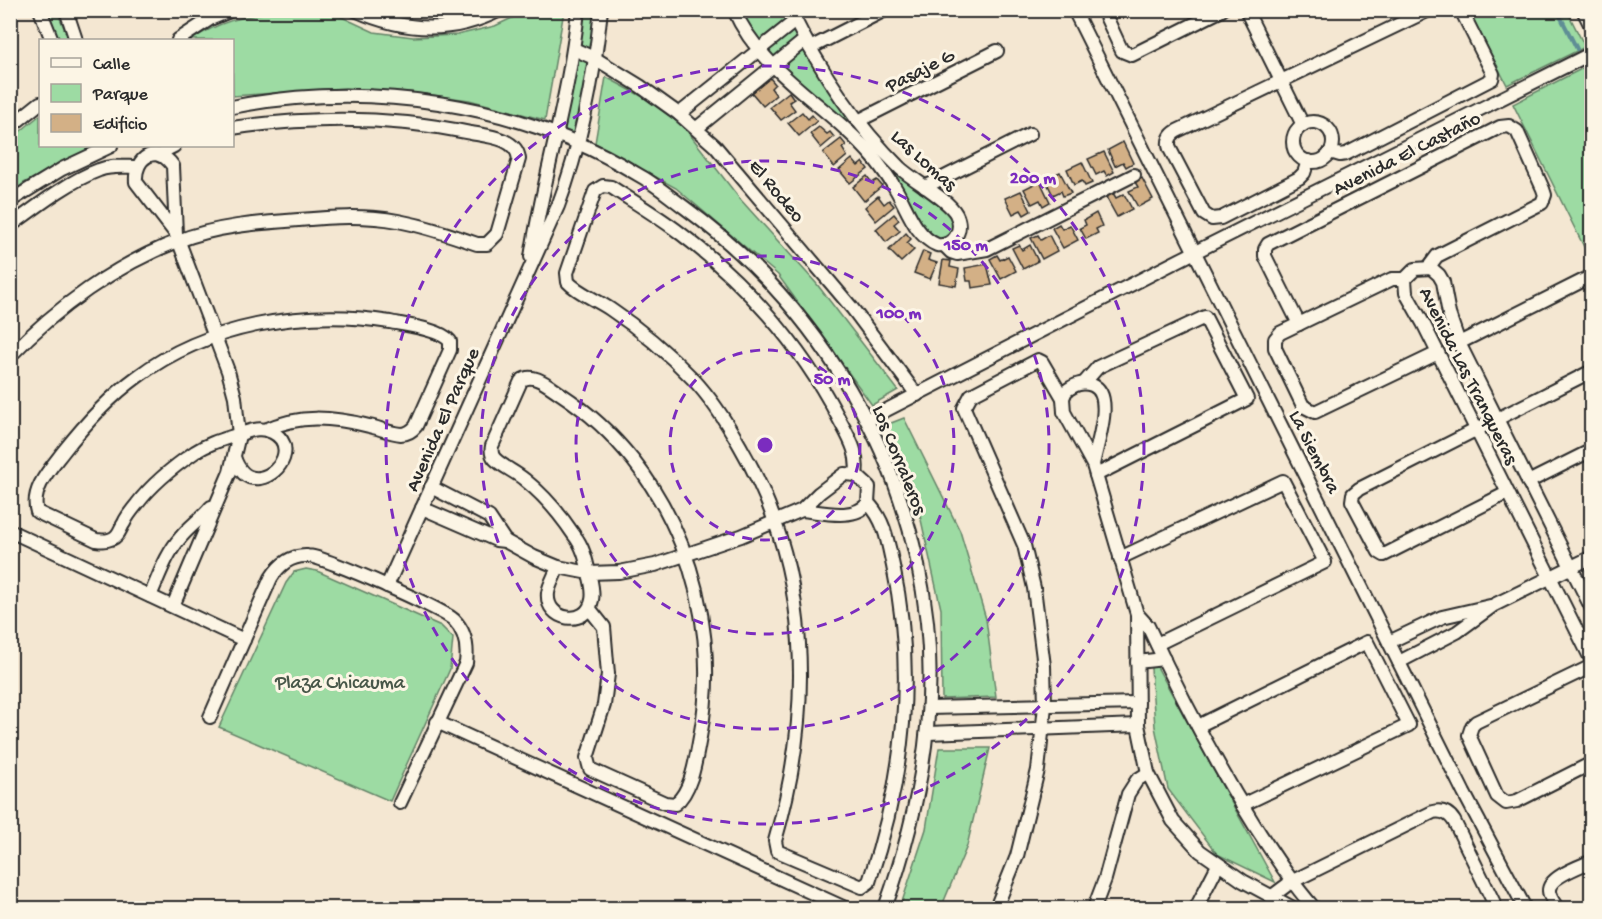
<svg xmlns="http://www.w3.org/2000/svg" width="1602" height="919" viewBox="0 0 1602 919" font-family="'Gochi Hand',sans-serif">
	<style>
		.green { fill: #9ddba3; stroke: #648367; stroke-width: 1.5 }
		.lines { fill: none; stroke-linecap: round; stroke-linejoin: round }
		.stream { stroke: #5e8e95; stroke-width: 4 }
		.building { fill: #d3b086; stroke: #2b2b2b; stroke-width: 1.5 }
		.minor-casing { stroke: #2b2b2b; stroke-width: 16 }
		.minor { stroke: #fcf5e5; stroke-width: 12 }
		.ring { fill: none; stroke: #7b2cbf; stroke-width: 3; stroke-dasharray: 10 8 }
		.labels { text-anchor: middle; stroke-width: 6; stroke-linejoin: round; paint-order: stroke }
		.street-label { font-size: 20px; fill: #2b2b2b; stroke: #fcf5e5 }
		.park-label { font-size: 20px; fill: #485749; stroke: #fcf5e5 }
		.centre { fill: #7b2cbf; stroke: #fcf5e5; stroke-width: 3 }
		.ring-label { font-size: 18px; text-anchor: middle; font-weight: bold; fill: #7b2cbf; stroke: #fcf5e5; stroke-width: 6; stroke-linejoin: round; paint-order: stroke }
	</style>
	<rect width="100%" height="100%" fill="#f4e7d2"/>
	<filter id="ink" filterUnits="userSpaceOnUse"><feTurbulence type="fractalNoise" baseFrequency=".0167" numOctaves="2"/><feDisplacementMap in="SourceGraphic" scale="12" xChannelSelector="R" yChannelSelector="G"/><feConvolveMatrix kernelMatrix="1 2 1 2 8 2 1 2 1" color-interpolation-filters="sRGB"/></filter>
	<g filter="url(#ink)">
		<g class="green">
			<polygon points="45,11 57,11 69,40 56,40"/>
			<path d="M275,11H321L333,13L374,32L413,37L457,35L495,26L527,11H564L545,120L469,100L409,92L345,88L233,96L232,40H191C221,21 240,17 275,11Z"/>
			<polygon points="582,11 596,11 578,139 564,133 562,130"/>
			<polygon points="737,11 786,11 836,99 946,208 955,219 956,230 944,243 922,231 895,181 775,64"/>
			<polygon points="1469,11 1567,11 1585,47 1507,85"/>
			<polygon points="1591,64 1591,261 1513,104"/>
			<polygon points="606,77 645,98 684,127 740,199 816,283 898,390 872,405 778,275 676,188 595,143"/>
			<polygon points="40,115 40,146 95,146 24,183 11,194 10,140"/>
			<polygon points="904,418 960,531 986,619 996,697 942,699 941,609 915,493 886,425"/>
			<polygon points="306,569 317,571 441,626 453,638 450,669 390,801 219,727 286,583 294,572"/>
			<polygon points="1150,654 1275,882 1217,854 1168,789 1155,727"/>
			<polygon points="939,748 990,748 967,846 941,908 900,908 926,829"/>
		</g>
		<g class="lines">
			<g class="stream">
				<polyline points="1557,10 1577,49"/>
				<polyline points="1586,68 1592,78"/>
			</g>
		</g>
		<g class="building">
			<polygon points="770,78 775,84 771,88 776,95 763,106 752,93"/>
			<polygon points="789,92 794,99 789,102 795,110 781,120 770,107"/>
			<polygon points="802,112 808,119 812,115 817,121 799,136 788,123"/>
			<polygon points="819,127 827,134 830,132 834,137 821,148 810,134"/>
			<polygon points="841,139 846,145 842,148 847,156 834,167 823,153"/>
			<polygon points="1123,142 1133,163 1126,167 1123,162 1115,166 1108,150"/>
			<polygon points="1104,152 1114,172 1107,176 1104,171 1096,175 1088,159"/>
			<polygon points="852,159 858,166 863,162 868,169 850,183 839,170"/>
			<polygon points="1082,162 1092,183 1085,186 1082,181 1074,185 1067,169"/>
			<polygon points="1060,172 1071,193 1063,196 1061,191 1053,195 1045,179"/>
			<polygon points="867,176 872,183 877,180 882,186 864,201 853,187"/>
			<polygon points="1142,178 1153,199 1138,207 1129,191 1138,187 1135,182"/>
			<polygon points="1040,181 1050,202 1043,206 1040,200 1032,204 1024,189"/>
			<polygon points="1021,191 1031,211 1024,215 1021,210 1013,214 1005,198"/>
			<polygon points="1113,193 1116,198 1124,194 1132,209 1117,217 1106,197"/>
			<polygon points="878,196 884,204 889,200 894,206 876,221 865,207"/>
			<polygon points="1096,213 1102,226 1096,229 1098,233 1086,239 1080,228 1086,225 1084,220"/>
			<polygon points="894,214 899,220 894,224 900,231 886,242 876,229"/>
			<polygon points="1059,224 1062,229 1070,225 1078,240 1063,248 1052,228"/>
			<polygon points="906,233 911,239 907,243 914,250 901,262 889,250"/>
			<polygon points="1038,235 1041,240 1049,235 1057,251 1042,259 1031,238"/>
			<polygon points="1019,245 1022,250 1030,245 1038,261 1023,269 1012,248"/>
			<polygon points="923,251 930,254 928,260 937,263 930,279 914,273"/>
			<polygon points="997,255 1000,260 1008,256 1016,271 1001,279 990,259"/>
			<polygon points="943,260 951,261 950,267 959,269 956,286 939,283"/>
			<polygon points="987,264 992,285 972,288 971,281 967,281 965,268"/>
		</g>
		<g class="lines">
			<defs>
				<g id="minor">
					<polyline points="40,10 52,40"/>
					<polyline points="66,10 76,40"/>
					<path d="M355,10C404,32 452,35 500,10"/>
					<path d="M734,10C762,74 830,106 873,157C880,165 886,174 892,183C906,203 913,235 937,245C954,247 964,230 956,214C948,199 914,181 900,168C853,122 819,69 790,10"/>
					<polyline points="1074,10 1464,793 1525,908"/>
					<polyline points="1103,10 1122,51 1132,55 1222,10"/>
					<polyline points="1246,10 1303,125"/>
					<polyline points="1583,10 1592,28"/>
					<polyline points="178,40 210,19 232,10"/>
					<polyline points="810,48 885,10"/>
					<polyline points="574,49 596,59 640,86 679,114 715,146 852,308 917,395"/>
					<path d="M232,107C367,80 519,102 637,174C654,183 669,196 684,207C819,306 909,455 927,622C937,721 918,816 885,908"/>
					<polyline points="679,114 795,21"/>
					<polyline points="858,121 997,51"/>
					<circle cx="1313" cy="142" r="20"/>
					<polyline points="10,127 40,103"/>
					<polyline points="697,128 805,40"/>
					<polyline points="1330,152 1340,155 1346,154 1492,79 1493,74 1461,10"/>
					<polyline points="161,156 166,150 174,146"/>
					<path d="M1308,161L1304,173L1299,178L1221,218L1212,219L1204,214L1170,149C1167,141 1170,135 1177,131L1429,10"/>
					<polyline points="925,187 1030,134"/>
					<polyline points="10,201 62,169 111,146"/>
					<path d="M10,226C36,207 69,181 99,170C111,165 125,167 137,167"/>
					<polyline points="945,246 951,252 957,254 987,249 1134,175"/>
					<path d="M531,257C544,174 570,94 578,10"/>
					<polyline points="1405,279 1392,279 1280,333 1275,339 1275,348 1303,406 1315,412 1438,353"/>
					<polyline points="1299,324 1265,256 1265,249 1268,244 1500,127 1509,126 1517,131 1543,189 1545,195 1542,203 1437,256 1428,268"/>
					<polyline points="1459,343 1588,278 1592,285"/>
					<path d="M10,356C56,308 115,265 178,241C216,226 258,223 299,220C332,217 365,215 398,221C425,226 451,235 477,244H487L497,234L519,159C517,138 488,136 471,133C391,116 313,116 232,128"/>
					<polyline points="1084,383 1098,367 1205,317 1247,399 1096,475"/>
					<polyline points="867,420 1195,252 1592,53"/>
					<path d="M234,457C238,469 245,480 260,478C282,474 296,444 272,432C259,426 250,431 237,435C221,440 209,443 195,452C173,467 153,483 137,504C132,510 127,516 124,523C121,527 120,532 117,535C112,541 103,541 96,540L37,512C30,490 50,469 63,452C85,424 108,398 137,377C206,325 305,308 390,322C405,325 440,329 450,341V350L416,426C412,431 408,434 401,434C390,433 379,428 369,426C332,417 300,414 265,430"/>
					<path d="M1093,465C1096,446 1116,394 1092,385C1082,381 1074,385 1066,391L1063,398L1064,412L1093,465L1137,614L1138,725L1148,773L1173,821L1200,851L1243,881L1293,908"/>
					<path d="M856,475C860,452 847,435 837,415C800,344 744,281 680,233C658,216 634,202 611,187L603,186L595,191L567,273L568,282C578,293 597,300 610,309C640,329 668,353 693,379C711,398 727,423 740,446C811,568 814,708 775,841L777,851L862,887L869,882C904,779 916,672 893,566C888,543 885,520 868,503"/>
					<polyline points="1528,482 1592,450"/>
					<polyline points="431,487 489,517 505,541"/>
					<polyline points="1507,493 1384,555 1379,552 1352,501 1353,494 1359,489 1592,371"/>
					<path d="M422,508L496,540L505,541L534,557L558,567L589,573L619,572L655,565L741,536L802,510L819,493L844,474L856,475L869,487L868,503C855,521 822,512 802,510"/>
					<polyline points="10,531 244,640"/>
					<polyline points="1120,558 1283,481 1325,562 1157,644"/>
					<path d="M558,567C555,575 549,585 548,593C545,621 587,628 592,600C594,591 591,582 589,573C586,559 583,546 574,535C560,514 545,496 525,480C516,472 503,467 495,459C491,455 491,451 492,446L521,381C533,371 550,387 561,394C672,467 725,608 700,737C696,758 692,791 675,804L665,803L590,769L587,758L604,705L608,674L604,627L589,608"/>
					<path d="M387,586L558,206C582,143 594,78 601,10"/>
					<path d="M150,596C159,576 166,554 181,537C190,526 202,518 211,507"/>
					<path d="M173,606L230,472L239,435L235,397L228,371L176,234L173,166C157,143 134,157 136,182L176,234"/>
					<polyline points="1592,609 1459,343 1449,314 1443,282 1439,275 1431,268 1415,269 1405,279 1406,293 1423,323 1592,661"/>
					<path d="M1137,614L1148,626C1180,695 1215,762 1255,826C1274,855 1291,882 1314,908"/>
					<polyline points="1389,642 1442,617 1490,606"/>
					<polyline points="1137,662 1164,659"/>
					<polyline points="1399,662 1457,632 1494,605 1592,557"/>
					<polyline points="1592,666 1476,722 1472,726 1469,735 1497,796 1506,803 1517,801 1592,763"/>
					<polyline points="929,708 1138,703"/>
					<path d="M210,717L271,578C279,565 291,555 308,556C323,556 443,609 454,620C466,632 468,647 466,663L400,803"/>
					<polyline points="437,722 845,908"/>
					<polyline points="1198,726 1367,642 1409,725 1242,805"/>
					<polyline points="928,733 1138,725"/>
					<path d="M1271,897L1291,882L1433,812C1442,810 1449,813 1454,821L1494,903L1495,908"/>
					<polyline points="996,908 1017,856 1038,770 1045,706 1044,666 1034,588 1024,545 964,408 971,395 1038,360 1042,362 1063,398"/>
					<polyline points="1094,908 1105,879 1128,794 1137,780 1148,773"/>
					<polyline points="1196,908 1218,865"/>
					<path d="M1557,908C1554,903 1549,896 1549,891C1548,877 1581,866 1592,861"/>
				</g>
			</defs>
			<use href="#minor" class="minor-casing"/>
			<use href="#minor" class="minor"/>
		</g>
	</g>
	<g class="ring">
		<circle cx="765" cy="445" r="95"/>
		<circle cx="765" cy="445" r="189"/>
		<circle cx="765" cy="445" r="284"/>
		<circle cx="765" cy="445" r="379"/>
	</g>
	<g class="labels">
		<g class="street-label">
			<text transform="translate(919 69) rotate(-27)" y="7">Pasaje G</text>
			<text transform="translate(1406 152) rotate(-27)" y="7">Avenida El Castaño</text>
			<text transform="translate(925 159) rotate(42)" y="7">Las Lomas</text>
			<text transform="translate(778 190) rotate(50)" y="7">El Rodeo</text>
			<text transform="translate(1470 375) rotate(63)" y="7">Avenida Las Tranqueras</text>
			<text transform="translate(441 419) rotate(-66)" y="7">Avenida El Parque</text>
			<text transform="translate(1316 451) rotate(63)" y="7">La Siembra</text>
			<text transform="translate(901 459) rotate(68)" y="7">Los Corraleros</text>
		</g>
		<g class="park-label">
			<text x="340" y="688">Plaza Chicauma</text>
		</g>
	</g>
	<circle cx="765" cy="445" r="9" class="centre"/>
	<g class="ring-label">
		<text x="1033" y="183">200 m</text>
		<text x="966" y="250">150 m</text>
		<text x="899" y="318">100 m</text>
		<text x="832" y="384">50 m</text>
	</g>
	<rect width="1602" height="919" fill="none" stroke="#fcf5e5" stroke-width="36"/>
	<rect x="18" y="18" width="1566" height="883" fill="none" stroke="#2b2b2b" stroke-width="2" filter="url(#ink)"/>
	<rect x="39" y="39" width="195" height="108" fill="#fcf5e5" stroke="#a8a49b" stroke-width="1.5"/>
	<rect x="51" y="58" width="30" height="9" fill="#fcf5e5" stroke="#a8a49b" stroke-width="1.5"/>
	<text x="93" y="69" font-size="18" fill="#2b2b2b">Calle</text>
	<rect x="51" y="84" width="30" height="18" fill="#9ddba3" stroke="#a8a49b" stroke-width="1.5"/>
	<text x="93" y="99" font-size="18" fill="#2b2b2b">Parque</text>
	<rect x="51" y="114" width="30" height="18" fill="#d3b086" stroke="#a8a49b" stroke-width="1.5"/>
	<text x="93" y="129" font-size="18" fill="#2b2b2b">Edificio</text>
</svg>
